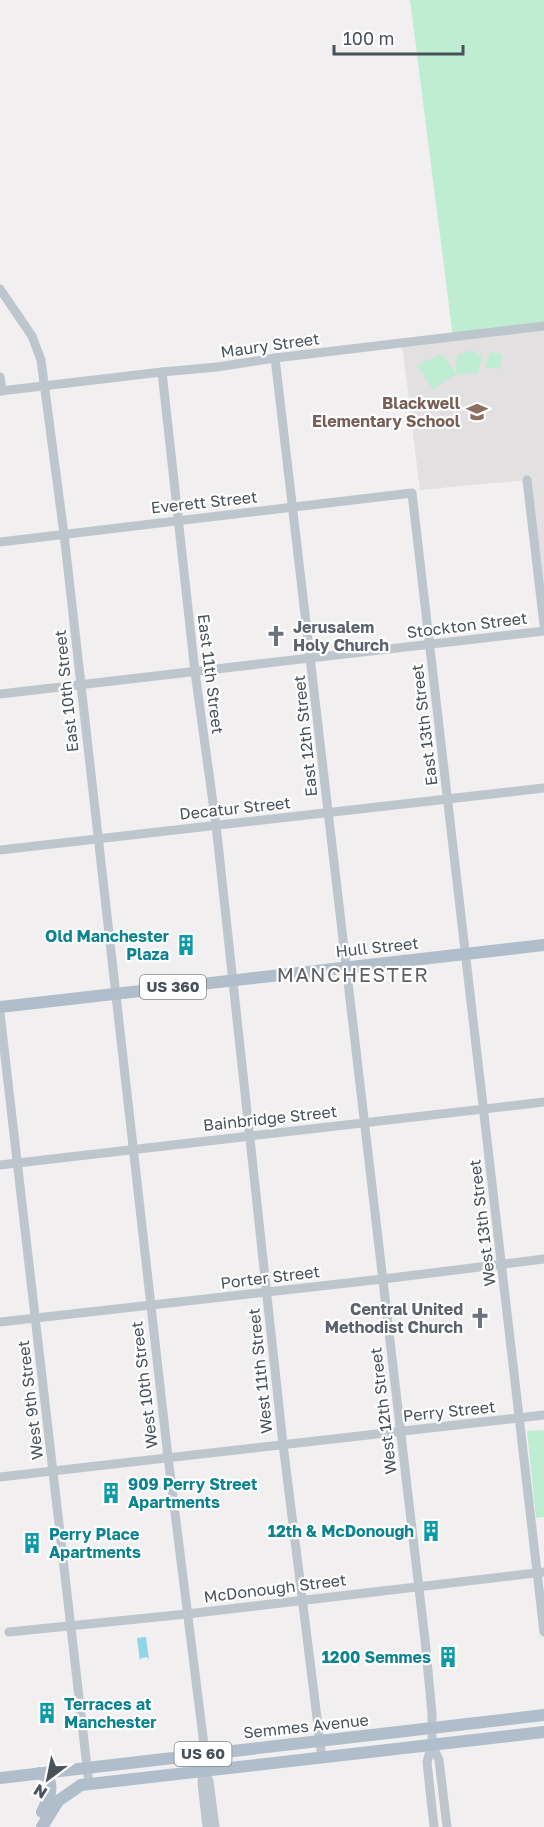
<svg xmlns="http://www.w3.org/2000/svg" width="544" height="1827" viewBox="0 0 544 1827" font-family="'Golos Text',sans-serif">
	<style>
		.education { fill: #e2e0e0 }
		.green { fill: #bfedd1 }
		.water { fill: #8fd5e7 }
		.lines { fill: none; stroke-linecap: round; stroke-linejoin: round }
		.minor { stroke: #bec6cd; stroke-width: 9 }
		.major { stroke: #b0becc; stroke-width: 12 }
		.labels { text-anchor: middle; stroke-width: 4.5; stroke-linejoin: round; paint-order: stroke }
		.shield { fill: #fff; stroke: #7f868c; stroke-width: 1.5 }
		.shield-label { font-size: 15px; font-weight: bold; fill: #48525b }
		.street-label { font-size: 16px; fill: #48525b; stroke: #fff }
		.education-label { font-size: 16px; font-weight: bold; fill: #785e54; stroke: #fff; text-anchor: end }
		.worship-label { font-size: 16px; font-weight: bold; fill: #5b616d; stroke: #fff; text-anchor: start }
		.culture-label { font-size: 16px; font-weight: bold; fill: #0d838f; stroke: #fff; text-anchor: end }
		.quarter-label { font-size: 20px; letter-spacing: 1.5px; fill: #5c5f63; stroke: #fff }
	</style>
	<rect width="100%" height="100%" fill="#f1efef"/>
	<polygon class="education" points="544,326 544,625 527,480 420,490 402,343"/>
	<g class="green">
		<polygon points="410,0 544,0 544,326 453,337"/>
		<path d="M472,350L482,357L478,374C461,371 444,377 434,391L417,365L442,354L456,374V362L458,355Z"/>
		<polygon points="490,352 502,354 500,369 485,367"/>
		<polygon points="544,1430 544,1517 536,1518 527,1431"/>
	</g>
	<polygon class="water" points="146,1637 149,1660 147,1657 141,1658 140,1661 137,1638"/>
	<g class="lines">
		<g class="minor">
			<polyline points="0,289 32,336 41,360 64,534 168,1457 205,1753 202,1783 207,1827"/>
			<polyline points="275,358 425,1640 432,1713 432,1744 427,1762 434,1827"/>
			<polyline points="162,372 195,672 216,825 283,1444 322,1758"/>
			<polyline points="0,377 2,391"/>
			<polyline points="0,391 162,372 217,367 275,358 544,326"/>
			<polyline points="527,480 544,625"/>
			<polyline points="0,542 412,493 544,1632"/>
			<polyline points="0,694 544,631"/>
			<polyline points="0,850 544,788"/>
			<polyline points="0,1013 89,1784"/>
			<polyline points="0,1165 544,1102"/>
			<polyline points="0,1322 383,1279 544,1259"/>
			<polyline points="0,1477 544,1415"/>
			<polyline points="9,1632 187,1614 544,1572"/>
			<polyline points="432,1744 439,1760 447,1827"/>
			<polyline points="204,1771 209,1781 215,1827"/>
		</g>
		<g class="major">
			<polyline points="0,1007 544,945"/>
			<path d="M39,1773L48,1777C54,1790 48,1800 42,1812"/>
			<polyline points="0,1778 544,1715"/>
			<polyline points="42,1827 58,1801 81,1785 544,1732"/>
		</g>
	</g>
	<defs>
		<symbol id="school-bare" viewBox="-9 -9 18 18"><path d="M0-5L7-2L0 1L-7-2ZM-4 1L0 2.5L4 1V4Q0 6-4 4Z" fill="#8d6e63" stroke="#fff" stroke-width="2.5" paint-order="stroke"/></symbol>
		<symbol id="church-bare" viewBox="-9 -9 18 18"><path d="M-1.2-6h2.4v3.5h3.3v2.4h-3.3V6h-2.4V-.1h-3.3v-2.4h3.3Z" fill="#6b7280" stroke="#fff" stroke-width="2.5" paint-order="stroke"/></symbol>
		<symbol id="building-bare" viewBox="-9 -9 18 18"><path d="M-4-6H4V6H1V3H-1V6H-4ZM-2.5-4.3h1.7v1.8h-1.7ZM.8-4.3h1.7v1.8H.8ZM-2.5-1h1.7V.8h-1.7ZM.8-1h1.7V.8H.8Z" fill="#0f9aa8" stroke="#fff" stroke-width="2.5" paint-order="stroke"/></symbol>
	</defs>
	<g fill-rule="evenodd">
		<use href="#school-bare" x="462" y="397" width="30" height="30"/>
		<use href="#church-bare" x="261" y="621" width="30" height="30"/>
		<use href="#building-bare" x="171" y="930" width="30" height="30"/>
		<use href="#church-bare" x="465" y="1303" width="30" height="30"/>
		<use href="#building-bare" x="96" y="1478" width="30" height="30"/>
		<use href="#building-bare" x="416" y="1516" width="30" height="30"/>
		<use href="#building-bare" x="17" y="1528" width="30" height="30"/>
		<use href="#building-bare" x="433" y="1642" width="30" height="30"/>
		<use href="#building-bare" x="32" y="1698" width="30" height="30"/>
	</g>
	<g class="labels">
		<g class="shield">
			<rect x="140" y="975" width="66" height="24" rx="4.5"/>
			<rect x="174.5" y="1742" width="57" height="24" rx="4.5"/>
		</g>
		<g class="shield-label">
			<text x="173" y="992">US 360</text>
			<text x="203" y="1759">US 60</text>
		</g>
		<g class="street-label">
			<text transform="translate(270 345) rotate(-8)" y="6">Maury Street</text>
			<text transform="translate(204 502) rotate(-6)" y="6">Everett Street</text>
			<text transform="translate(467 625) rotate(-7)" y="6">Stockton Street</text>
			<text transform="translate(211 674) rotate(83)" y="6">East 11th Street</text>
			<text transform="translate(66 691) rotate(-96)" y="6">East 10th Street</text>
			<text transform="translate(424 725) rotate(-97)" y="6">East 13th Street</text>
			<text transform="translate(305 736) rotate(-96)" y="6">East 12th Street</text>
			<text transform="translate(235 808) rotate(-6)" y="6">Decatur Street</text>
			<text transform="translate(377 947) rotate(-6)" y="6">Hull Street</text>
			<text transform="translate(270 1118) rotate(-6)" y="6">Bainbridge Street</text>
			<text transform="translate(482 1223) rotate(-97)" y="6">West 13th Street</text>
			<text transform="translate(270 1277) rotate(-7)" y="6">Porter Street</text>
			<text transform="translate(260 1371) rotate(-96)" y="6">West 11th Street</text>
			<text transform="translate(144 1385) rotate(-97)" y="6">West 10th Street</text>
			<text transform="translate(30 1400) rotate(-97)" y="6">West 9th Street</text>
			<text transform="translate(383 1411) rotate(-97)" y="6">West 12th Street</text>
			<text transform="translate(449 1411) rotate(-6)" y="6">Perry Street</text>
			<text transform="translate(275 1588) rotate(-7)" y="6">McDonough Street</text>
			<text transform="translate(306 1726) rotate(-6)" y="6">Semmes Avenue</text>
		</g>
		<g class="education-label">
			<text x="460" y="409">Blackwell<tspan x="460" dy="18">Elementary School</tspan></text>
		</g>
		<g class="worship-label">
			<text x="293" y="633">Jerusalem<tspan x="293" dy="18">Holy Church</tspan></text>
			<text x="463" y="1315" text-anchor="end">Central United<tspan x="463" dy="18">Methodist Church</tspan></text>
		</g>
		<g class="culture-label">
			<text x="169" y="942">Old Manchester<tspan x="169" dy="18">Plaza</tspan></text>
			<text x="128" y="1490" text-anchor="start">909 Perry Street<tspan x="128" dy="18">Apartments</tspan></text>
			<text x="414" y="1537">12th &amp; McDonough</text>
			<text x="49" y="1540" text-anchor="start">Perry Place<tspan x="49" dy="18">Apartments</tspan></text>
			<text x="431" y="1663">1200 Semmes</text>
			<text x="64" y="1710" text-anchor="start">Terraces at<tspan x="64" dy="18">Manchester</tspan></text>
		</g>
		<g class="quarter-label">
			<text x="353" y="982">MANCHESTER</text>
		</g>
	</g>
	<g transform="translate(48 1779) rotate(212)" stroke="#ffffff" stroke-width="4.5" paint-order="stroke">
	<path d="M0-4.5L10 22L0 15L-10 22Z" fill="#48525b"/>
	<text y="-9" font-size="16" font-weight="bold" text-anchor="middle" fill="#48525b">N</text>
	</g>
	<path d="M334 45v9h129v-9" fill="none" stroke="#48525b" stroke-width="3"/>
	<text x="343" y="45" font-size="18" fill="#48525b" stroke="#ffffff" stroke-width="4.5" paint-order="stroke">100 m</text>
</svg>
